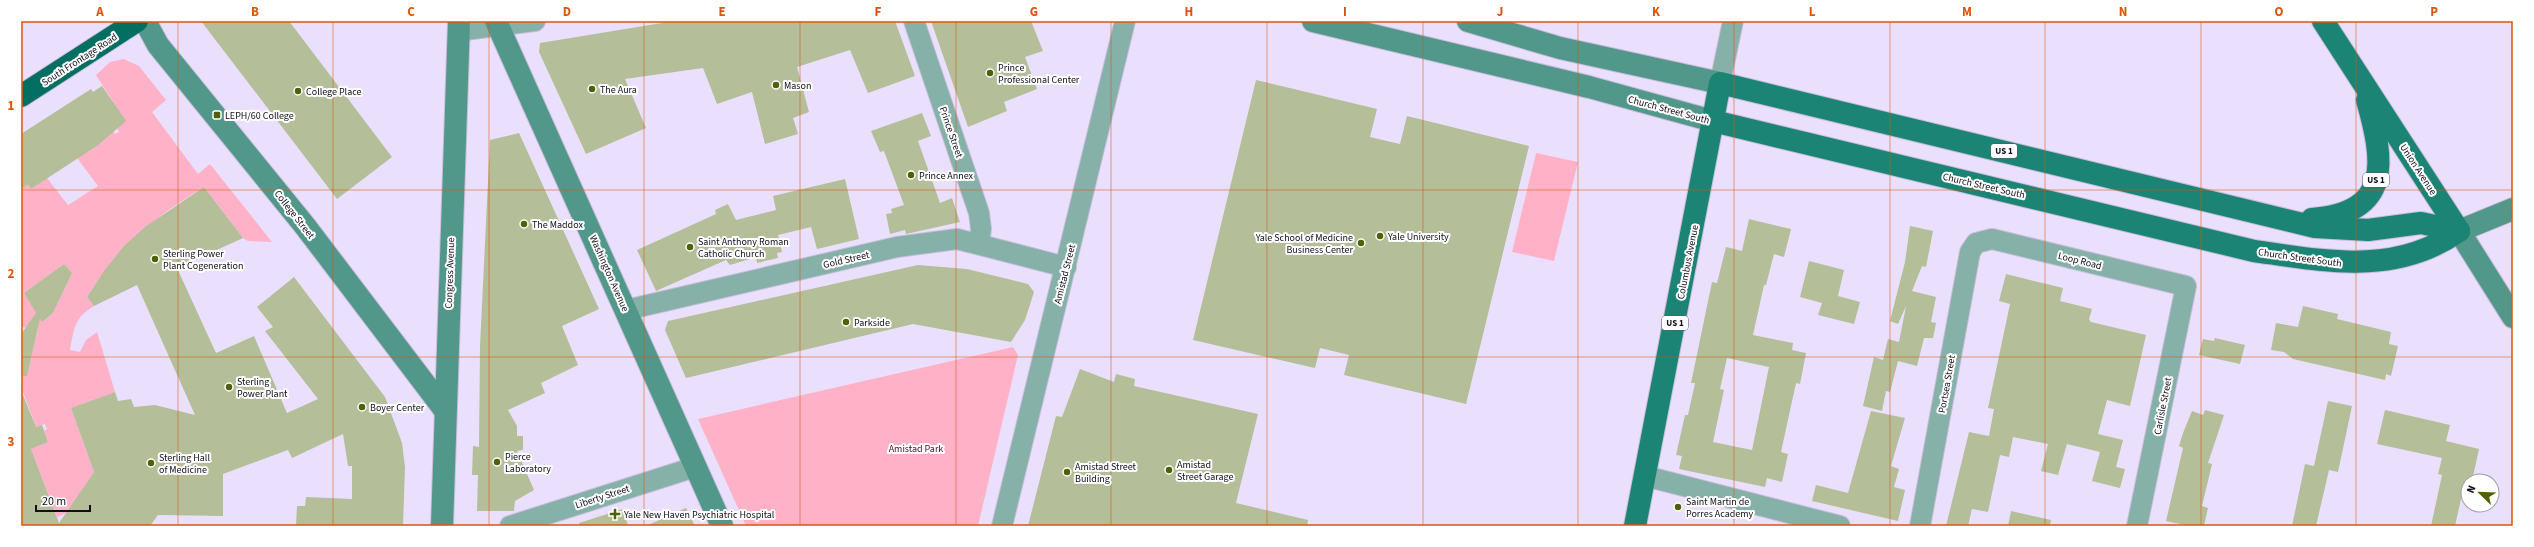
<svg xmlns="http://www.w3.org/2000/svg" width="2534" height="547" viewBox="0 0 2534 547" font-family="'Source Sans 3',sans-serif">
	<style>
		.green { fill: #ffb1c7; fill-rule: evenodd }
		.building { fill: #b4be99; fill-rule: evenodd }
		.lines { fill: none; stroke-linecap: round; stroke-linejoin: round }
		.street-casing { stroke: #c7bed9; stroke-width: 22 }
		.secondary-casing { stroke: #c7bed9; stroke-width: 24 }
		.primary-casing { stroke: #c7bed9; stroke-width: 24 }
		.highway-casing { stroke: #c7bed9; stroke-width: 24 }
		.street { stroke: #85b1a8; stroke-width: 20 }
		.secondary { stroke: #51978a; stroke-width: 22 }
		.primary { stroke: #1c8475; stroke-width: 22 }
		.highway { stroke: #036f62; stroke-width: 22 }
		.grid { fill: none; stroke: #dd550d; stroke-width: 1; stroke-opacity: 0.55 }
		.poi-dot { fill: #506105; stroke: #fff; stroke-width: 1.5 }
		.labels { text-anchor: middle; stroke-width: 4; stroke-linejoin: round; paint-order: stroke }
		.shield { fill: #fff; stroke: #58565e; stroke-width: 1 }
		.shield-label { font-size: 9px; font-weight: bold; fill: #110d19 }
		.street-label { font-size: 10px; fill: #110d19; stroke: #fff }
		.poi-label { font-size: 10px; fill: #110d19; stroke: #fff; text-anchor: start }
		.park-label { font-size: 10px; fill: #56082b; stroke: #fff }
		.neatline { fill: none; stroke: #dd550d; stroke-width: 1.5 }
		.grid-label { font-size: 13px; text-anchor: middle; font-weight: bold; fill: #dd550d }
	</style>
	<rect width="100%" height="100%" fill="#eae0fe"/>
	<g class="green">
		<path d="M124,59L139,66L166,100L152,112L198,174L210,164L272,242L248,241L243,238L204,187C150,221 122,242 87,297L94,306C74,318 74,329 70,350L80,352L86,340L97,332L115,392L71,408L94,472L66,513L57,517L31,449L48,442L44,431L47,429L45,424L36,427L21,387V369L28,371L38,329L21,327V189L28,185L31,189L47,178L68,205L98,186L74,154L112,129L115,134L119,132L116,127L125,121L96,75L110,62ZM64,264L72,273L53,313L42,322L24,293Z"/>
		<polygon points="1536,153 1578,162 1554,261 1512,252"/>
		<polygon points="1013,347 1018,355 978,526 746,526 698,419"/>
	</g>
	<g class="building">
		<polygon points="201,21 289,21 392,157 337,199"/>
		<polygon points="674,21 895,21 915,76 868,93 850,50 797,67 809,112 793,118 798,134 765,144 752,92 717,104 703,68 625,79 646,128 586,154 539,52 540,43"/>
		<polygon points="931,21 1031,21 1043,51 1025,57 1037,89 1004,102 1007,111 968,127"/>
		<polygon points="1256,80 1377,109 1370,137 1400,144 1407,116 1529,146 1466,404 1344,375 1349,355 1320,348 1315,368 1193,340"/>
		<polygon points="102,86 126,121 98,145 31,189 28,185 21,189 21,134 91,89 93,92"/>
		<polygon points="922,113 931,136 918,141 940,203 952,198 960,222 906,234 905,230 890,234 886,214 892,213 891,209 904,205 884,151 880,152 871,131"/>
		<polygon points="519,133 599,309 562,326 578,365 541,383 545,393 508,410 517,426 517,436 523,436 523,450 517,451 534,490 515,501 514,511 477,511 478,475 472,475 473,446 479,447 480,346 490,140"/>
		<polygon points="845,179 859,239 817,249 811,227 778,235 782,252 777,253 778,258 757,263 756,257 730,265 726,260 656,291 637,250 716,214 715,210 728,204 736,220 776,210 773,196"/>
		<polygon points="204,187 243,238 177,268 216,353 254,336 287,413 318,399 265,331 273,327 257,307 294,277 385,397 402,443 405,467 403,526 296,526 297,506 305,506 306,497 352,499 352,466 348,466 343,434 292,458 288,450 223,474 223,516 158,515 150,526 21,526 21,390 36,427 42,425 48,442 31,449 59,523 94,472 71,408 115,392 118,401 131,399 134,407 155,405 195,415 137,285 94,306 87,297 104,271 124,246 145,227"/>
		<path d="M1749,219L1791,229L1784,257L1774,254L1766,285H1764L1753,335L1793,343L1792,350L1806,353L1800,384L1796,383L1781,452L1788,454L1782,482L1767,478L1765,487L1679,469L1682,456L1676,455L1685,415H1688L1695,383H1691L1712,282L1717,283L1726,247L1742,251ZM1727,358L1769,367L1752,450L1713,442L1724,390L1720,389Z"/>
		<polygon points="1910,226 1933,231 1926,267 1922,266 1912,291 1936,297 1931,322 1936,323 1933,338 1924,338 1917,366 1898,361 1890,392 1886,391 1882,411 1863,406 1874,357 1883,360 1888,339 1899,342 1906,306 1898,324 1890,321 1905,262"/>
		<polygon points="1809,261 1844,270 1838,296 1860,302 1854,324 1818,315 1822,303 1800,297"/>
		<polygon points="64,264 72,273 53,313 42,322 40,319 27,376 21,376 21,334 36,313 24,293"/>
		<polygon points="918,265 967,269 1028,284 1034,292 1025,320 1011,342 913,324 686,378 665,330 668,321"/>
		<polygon points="2006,274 2063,288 2060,301 2092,309 2089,319 2091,322 2146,335 2130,406 2107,400 2098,434 2123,440 2116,467 2125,469 2120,488 2092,481 2100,452 2067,444 2058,475 2041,471 2048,444 2013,437 2009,457 2000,455 1988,512 1972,509 1968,526 1946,526 1969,432 1989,436 1994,409 1988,408 2010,304 1999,301"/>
		<polygon points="2303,306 2338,314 2337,319 2391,332 2389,344 2398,346 2391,376 2386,374 2385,380 2293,359 2284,352 2271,350 2276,323 2298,327"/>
		<polygon points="2215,338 2245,345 2240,364 2199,355 2203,339 2214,341"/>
		<polygon points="1080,369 1114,382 1116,374 1135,379 1134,386 1258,414 1236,503 1308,520 1307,526 1028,526 1056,416 1062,417"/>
		<polygon points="2328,401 2352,406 2338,472 2329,470 2316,526 2292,526 2305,464 2314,466"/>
		<polygon points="2205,410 2224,415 2208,463 2212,464 2202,506 2208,508 2204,526 2190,526 2166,521 2183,448 2179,446 2183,433 2192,411 2203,415"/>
		<polygon points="2385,410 2450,425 2446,441 2479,449 2472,481 2465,481 2455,526 2431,526 2442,475 2438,474 2442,458 2377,444"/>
		<polygon points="1871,411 1905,418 1891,466 1899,469 1894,487 1905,490 1898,521 1812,501 1816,485 1848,493"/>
		<polygon points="686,508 695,526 646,526"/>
		<polygon points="623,509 628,526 580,526 579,523"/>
		<polygon points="2011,511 2051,520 2050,526 2008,526"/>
	</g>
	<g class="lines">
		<defs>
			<g id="street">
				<polyline points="914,21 979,213 981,229 979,244"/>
				<polyline points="458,31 535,21"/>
				<polyline points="1720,83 1733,21"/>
				<polyline points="626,310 897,247 957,239 1066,267"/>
				<polyline points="1645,476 1840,526"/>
				<polyline points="510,526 695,467"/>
				<polyline points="1002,526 1125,21"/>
				<polyline points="1920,526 1970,252 1976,243 1992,239 2186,286 2137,526"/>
			</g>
			<g id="secondary">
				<polyline points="145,21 158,45 305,226 444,409"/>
				<polyline points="496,21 722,526"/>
				<polyline points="1313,21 1589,87 1713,121"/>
				<polyline points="1468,21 1560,48 1720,83"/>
				<polyline points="2513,209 2459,231 2513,317"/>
				<polyline points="442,526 459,21"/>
			</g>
			<g id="primary">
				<polyline points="2323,21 2459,231"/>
				<path d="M1713,121L2254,251C2325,261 2395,276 2459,231"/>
				<path d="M2312,219C2393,213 2384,160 2367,100"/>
				<polyline points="1635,526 1720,83 2315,227 2368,230 2421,223 2459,231"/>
			</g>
			<polyline id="highway" points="21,96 137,21"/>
		</defs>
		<use href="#street" class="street-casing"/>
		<use href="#secondary" class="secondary-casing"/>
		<use href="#primary" class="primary-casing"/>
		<use href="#highway" class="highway-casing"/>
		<use href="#street" class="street"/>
		<use href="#secondary" class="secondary"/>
		<use href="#primary" class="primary"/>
		<use href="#highway" class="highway"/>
	</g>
	<path class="grid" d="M178,21V526M333,21V526M489,21V526M644,21V526M800,21V526M956,21V526M1111,21V526M1267,21V526M1423,21V526M1578,21V526M1734,21V526M1890,21V526M2045,21V526M2201,21V526M2356,21V526M21,190H2513M21,357H2513"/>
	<g class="poi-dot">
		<circle cx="990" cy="73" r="4"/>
		<circle cx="776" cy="85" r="4"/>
		<circle cx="592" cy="89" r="4"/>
		<circle cx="298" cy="91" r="4"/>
		<rect x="213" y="111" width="8" height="8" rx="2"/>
		<circle cx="911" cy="175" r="4"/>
		<circle cx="524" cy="224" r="4"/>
		<circle cx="1380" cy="236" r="4"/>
		<circle cx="1361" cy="243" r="4"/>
		<circle cx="690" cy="247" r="4"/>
		<circle cx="155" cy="259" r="4"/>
		<circle cx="846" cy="322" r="4"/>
		<circle cx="229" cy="387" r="4"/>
		<circle cx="362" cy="407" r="4"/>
		<circle cx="497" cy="462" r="4"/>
		<circle cx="151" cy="463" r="4"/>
		<circle cx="1169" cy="470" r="4"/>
		<circle cx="1067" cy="472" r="4"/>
		<circle cx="1678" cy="507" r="4"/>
		<path d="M613 508h4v4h4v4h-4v4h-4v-4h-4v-4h4z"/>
	</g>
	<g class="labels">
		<g class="shield">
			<rect x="1991" y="144" width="26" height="14" rx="3"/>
			<rect x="2363" y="173" width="26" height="14" rx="3"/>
			<rect x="1662" y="316" width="26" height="14" rx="3"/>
		</g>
		<g class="shield-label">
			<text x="2004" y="154">US 1</text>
			<text x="2376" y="183">US 1</text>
			<text x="1675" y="326">US 1</text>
		</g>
		<g class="street-label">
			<text transform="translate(79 59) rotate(-33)" y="4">South Frontage Road</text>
			<text transform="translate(1669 109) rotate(15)" y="4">Church Street South</text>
			<text transform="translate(952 132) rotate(71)" y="4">Prince Street</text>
			<text transform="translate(2419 169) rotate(57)" y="4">Union Avenue</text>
			<text transform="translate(1984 185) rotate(13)" y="4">Church Street South</text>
			<text transform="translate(295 214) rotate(52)" y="4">College Street</text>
			<text transform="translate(2300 257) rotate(8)" y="4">Church Street South</text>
			<text transform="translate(846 259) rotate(-13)" y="4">Gold Street</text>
			<text transform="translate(2080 260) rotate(14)" y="4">Loop Road</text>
			<text transform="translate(1687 262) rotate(-79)" y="4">Columbus Avenue</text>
			<text transform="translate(449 273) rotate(-88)" y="4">Congress Avenue</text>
			<text transform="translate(610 273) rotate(66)" y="4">Washington Avenue</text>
			<text transform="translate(1064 274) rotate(-76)" y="4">Amistad Street</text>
			<text transform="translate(1946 384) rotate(-80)" y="4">Portsea Street</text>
			<text transform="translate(2162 406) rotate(-79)" y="4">Carlisle Street</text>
			<text transform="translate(602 496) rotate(-18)" y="4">Liberty Street</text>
		</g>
		<g class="poi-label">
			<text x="998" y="71">Prince<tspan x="998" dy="12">Professional Center</tspan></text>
			<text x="784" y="89">Mason</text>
			<text x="600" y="93">The Aura</text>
			<text x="306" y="95">College Place</text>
			<text x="225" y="119">LEPH/60 College</text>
			<text x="919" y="179">Prince Annex</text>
			<text x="532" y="228">The Maddox</text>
			<text x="1388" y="240">Yale University</text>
			<text x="1353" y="241" text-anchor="end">Yale School of Medicine<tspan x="1353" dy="12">Business Center</tspan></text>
			<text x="698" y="245">Saint Anthony Roman<tspan x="698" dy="12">Catholic Church</tspan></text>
			<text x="163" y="257">Sterling Power<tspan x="163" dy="12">Plant Cogeneration</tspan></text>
			<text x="854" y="326">Parkside</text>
			<text x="237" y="385">Sterling<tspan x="237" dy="12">Power Plant</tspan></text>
			<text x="370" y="411">Boyer Center</text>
			<text x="505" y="460">Pierce<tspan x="505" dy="12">Laboratory</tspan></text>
			<text x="159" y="461">Sterling Hall<tspan x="159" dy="12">of Medicine</tspan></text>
			<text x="1177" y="468">Amistad<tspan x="1177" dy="12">Street Garage</tspan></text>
			<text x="1075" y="470">Amistad Street<tspan x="1075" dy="12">Building</tspan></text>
			<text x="1686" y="505">Saint Martin de<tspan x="1686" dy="12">Porres Academy</tspan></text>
			<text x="624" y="518">Yale New Haven Psychiatric Hospital</text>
		</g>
		<g class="park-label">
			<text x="916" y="452">Amistad Park</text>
		</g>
	</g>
	<rect width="2534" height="547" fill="none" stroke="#ffffff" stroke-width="44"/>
	<g transform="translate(2480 493) rotate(293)"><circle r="19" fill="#ffffff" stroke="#a09ea3"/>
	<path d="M0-3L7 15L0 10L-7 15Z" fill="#506105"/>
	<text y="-6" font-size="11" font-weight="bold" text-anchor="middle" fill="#110d19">N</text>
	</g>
	<path d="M36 505v6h54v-6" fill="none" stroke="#110d19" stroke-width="2"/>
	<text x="42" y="505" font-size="12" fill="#110d19" stroke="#ffffff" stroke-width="3" paint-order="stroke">20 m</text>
	<rect x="22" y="22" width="2490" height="503" class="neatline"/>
	<g class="grid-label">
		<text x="100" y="16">A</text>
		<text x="255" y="16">B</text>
		<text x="411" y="16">C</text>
		<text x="567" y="16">D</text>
		<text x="722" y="16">E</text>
		<text x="878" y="16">F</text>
		<text x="1034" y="16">G</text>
		<text x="1189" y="16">H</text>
		<text x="1345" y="16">I</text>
		<text x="1500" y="16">J</text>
		<text x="1656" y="16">K</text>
		<text x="1812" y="16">L</text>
		<text x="1967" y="16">M</text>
		<text x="2123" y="16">N</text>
		<text x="2279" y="16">O</text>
		<text x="2434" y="16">P</text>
		<text x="11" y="110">1</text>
		<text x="11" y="278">2</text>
		<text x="11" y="446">3</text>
	</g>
</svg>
